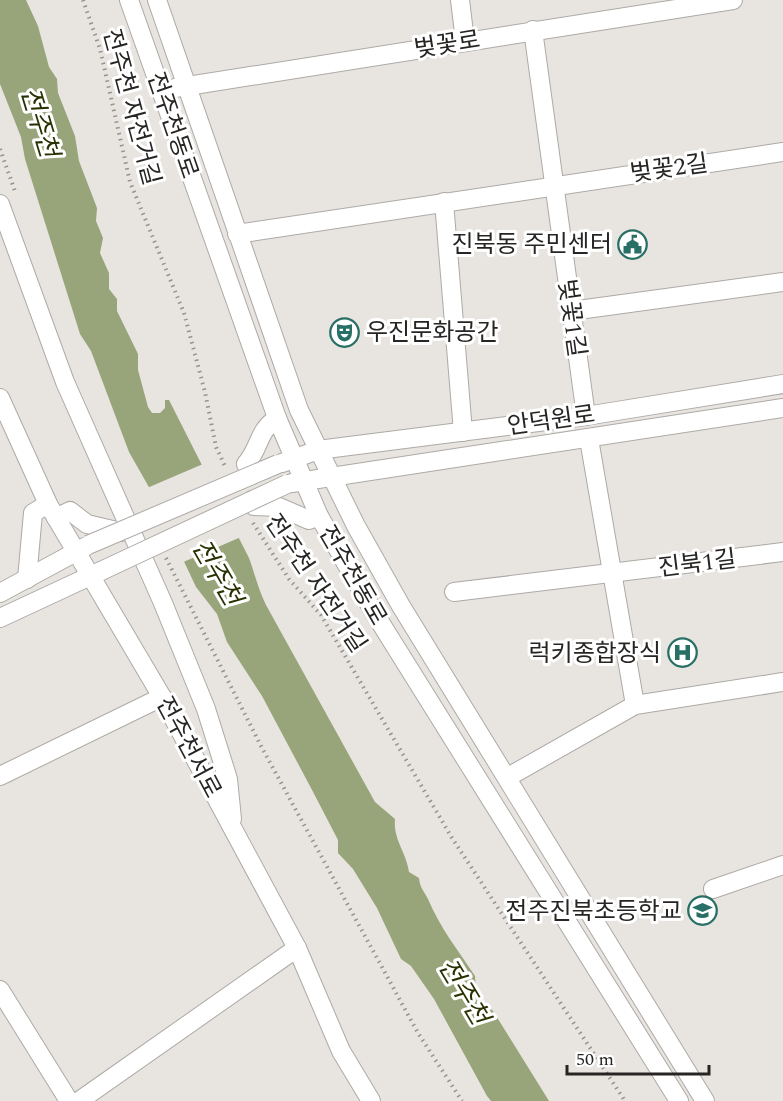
<svg xmlns="http://www.w3.org/2000/svg" width="783" height="1101" viewBox="0 0 783 1101" font-family="Spectral,'Noto Sans KR',serif">
	<style>
		.water { fill: #98a479 }
		.pier { fill: #e8e5e1 }
		.lines { fill: none; stroke-linecap: round; stroke-linejoin: round }
		.minor-casing { stroke: #adaaa6; stroke-width: 20 }
		.path { stroke: #95938f; stroke-width: 4; stroke-dasharray: 1.5 4.5; stroke-linecap: butt }
		.minor { stroke: #fff; stroke-width: 18 }
		.minor-bridge-casing { stroke: #adaaa6; stroke-width: 20; stroke-linecap: butt }
		.minor-bridge { stroke: #fff; stroke-width: 18 }
		.labels { text-anchor: middle; stroke-width: 6; stroke-linejoin: round; paint-order: stroke }
		.street-label { font-size: 24px; fill: #262523; stroke: #fff }
		.poi-label { font-size: 24px; fill: #262523; stroke: #fff; text-anchor: end }
		.water-label { font-size: 26px; font-style: italic; fill: #283200; stroke: #fff }
	</style>
	<rect width="100%" height="100%" fill="#e8e5e1"/>
	<path class="water" d="M0,0H26L38,26L49,67L57,79L58,93L75,136L79,161L97,208L96,221L103,238L100,253L109,273V289L117,299V311L138,354V370L148,407L152,413H160L165,408V400H169L249,558C255,574 258,589 266,605L375,802L395,819C393,840 406,851 409,872L419,878C420,888 424,891 428,899C440,928 458,950 475,976C475,991 482,1001 493,1011L549,1101H491L487,1096L434,999L411,966L401,959L377,908L353,869L338,853V840L311,788L262,696L227,642L217,614L196,587L150,489L129,452L91,351L80,334L25,159L21,137L0,84Z"/>
	<polygon class="pier" points="203,464 241,537 181,563 147,488"/>
	<g class="lines">
		<defs>
			<g id="minor">
				<polyline points="129,0 277,418 319,516 375,614 679,1101"/>
				<polyline points="157,0 299,410 356,526 401,606 705,1101"/>
				<polyline points="460,0 465,41"/>
				<polyline points="533,30 586,416"/>
				<polyline points="175,88 733,0"/>
				<polyline points="444,202 463,432"/>
				<polyline points="0,204 65,382 163,603 206,709 228,779 232,819"/>
				<polyline points="237,234 783,152"/>
				<polyline points="571,311 783,282"/>
				<polyline points="0,398 48,504 162,697 297,948 341,1051 371,1101"/>
				<polyline points="589,439 635,705"/>
				<polyline points="282,463 318,450 586,416 783,384"/>
				<path d="M251,475L246,464C261,446 257,432 277,418"/>
				<polyline points="292,483 783,408"/>
				<polyline points="252,500 254,506 279,507 309,520 319,516"/>
				<polyline points="56,518 70,511 87,524 121,532"/>
				<polyline points="27,579 33,513 48,504"/>
				<polyline points="454,592 783,552"/>
				<polyline points="0,593 85,547"/>
				<polyline points="0,618 101,571"/>
				<polyline points="0,776 162,697"/>
				<polyline points="508,777 635,705 783,682"/>
				<polyline points="713,889 783,865"/>
				<polyline points="0,990 69,1101"/>
				<polyline points="79,1101 297,948"/>
			</g>
		</defs>
		<use href="#minor" class="minor-casing"/>
		<g class="path">
			<polyline points="83,0 100,49 130,182 184,313 205,392 216,447 226,468"/>
			<polyline points="0,149 16,194"/>
			<polyline points="253,523 289,579 321,615 452,838 625,1101"/>
			<polyline points="166,558 262,748 418,1033 462,1101"/>
		</g>
		<use href="#minor" class="minor"/>
		<defs>
			<g id="minor-bridge">
				<polyline points="88,545 278,464"/>
				<polyline points="101,571 287,484"/>
			</g>
		</defs>
		<use href="#minor-bridge" class="minor-bridge-casing"/>
		<use href="#minor-bridge" class="minor-bridge"/>
	</g>
	<defs>
		<symbol id="civic-ring" viewBox="-11 -11 22 22"><circle r="9.5" fill="#fff" stroke="#286f66" stroke-width="1.5"/><path d="M-.6-6.5H3V-4.5H.6V-3L4-1V1h2V6H-6V1h2V-1L-.6-3ZM-1.2 2.5V6h2.4V2.5Z" fill="#286f66"/></symbol>
		<symbol id="theatre-ring" viewBox="-11 -11 22 22"><circle r="9.5" fill="#fff" stroke="#286f66" stroke-width="1.5"/><path d="M-5-5.5Q0-4 5-5.5V0Q5 5 0 6Q-5 5-5 0ZM-3.3-2.5H-1v1.5H-3.3ZM1-2.5H3.3v1.5H1ZM-2.8 1Q0 5.5 2.8 1Z" fill="#286f66"/></symbol>
		<symbol id="hospital-ring" viewBox="-11 -11 22 22"><circle r="9.5" fill="#fff" stroke="#286f66" stroke-width="1.5"/><path d="M-5-5h3v3.5h4V-5h3V5h-3V1.5h-4V5h-3Z" fill="#286f66"/></symbol>
		<symbol id="school-ring" viewBox="-11 -11 22 22"><circle r="9.5" fill="#fff" stroke="#286f66" stroke-width="1.5"/><path d="M0-5L7-2L0 1L-7-2ZM-4 1L0 2.5L4 1V4Q0 6-4 4Z" fill="#286f66"/></symbol>
	</defs>
	<g fill-rule="evenodd">
		<use href="#civic-ring" x="616" y="228" width="33" height="33"/>
		<use href="#theatre-ring" x="328" y="316" width="33" height="33"/>
		<use href="#hospital-ring" x="666" y="636" width="33" height="33"/>
		<use href="#school-ring" x="686" y="894" width="33" height="33"/>
	</g>
	<g class="labels">
		<g class="street-label">
			<text transform="translate(447 44) rotate(-9)" y="8">벚꽃로</text>
			<text transform="translate(132 107) rotate(75)" y="8">전주천 자전거길</text>
			<text transform="translate(173 125) rotate(71)" y="8">전주천동로</text>
			<text transform="translate(669 168) rotate(-8)" y="8">벚꽃2길</text>
			<text transform="translate(572 318) rotate(82)" y="8">벚꽃1길</text>
			<text transform="translate(551 420) rotate(-8)" y="8">안덕원로</text>
			<text transform="translate(697 563) rotate(-7)" y="8">진북1길</text>
			<text transform="translate(353 575) rotate(60)" y="8">전주천동로</text>
			<text transform="translate(316 583) rotate(56)" y="8">전주천 자전거길</text>
			<text transform="translate(189 747) rotate(62)" y="8">전주천서로</text>
		</g>
		<g class="poi-label">
			<text x="612" y="252">진북동 주민센터</text>
			<text x="366" y="340" text-anchor="start">우진문화공간</text>
			<text x="661" y="661">럭키종합장식</text>
			<text x="682" y="919">전주진북초등학교</text>
		</g>
		<g class="water-label">
			<text transform="translate(40 122) rotate(73)" y="9">전주천</text>
			<text transform="translate(217 572) rotate(60)" y="9">전주천</text>
			<text transform="translate(464 991) rotate(59)" y="9">전주천</text>
		</g>
	</g>
	<path d="M567 1065v9h142v-9" fill="none" stroke="#262523" stroke-width="3"/>
	<text x="576" y="1065" font-size="18" fill="#262523" stroke="#ffffff" stroke-width="4.5" paint-order="stroke">50 m</text>
</svg>
